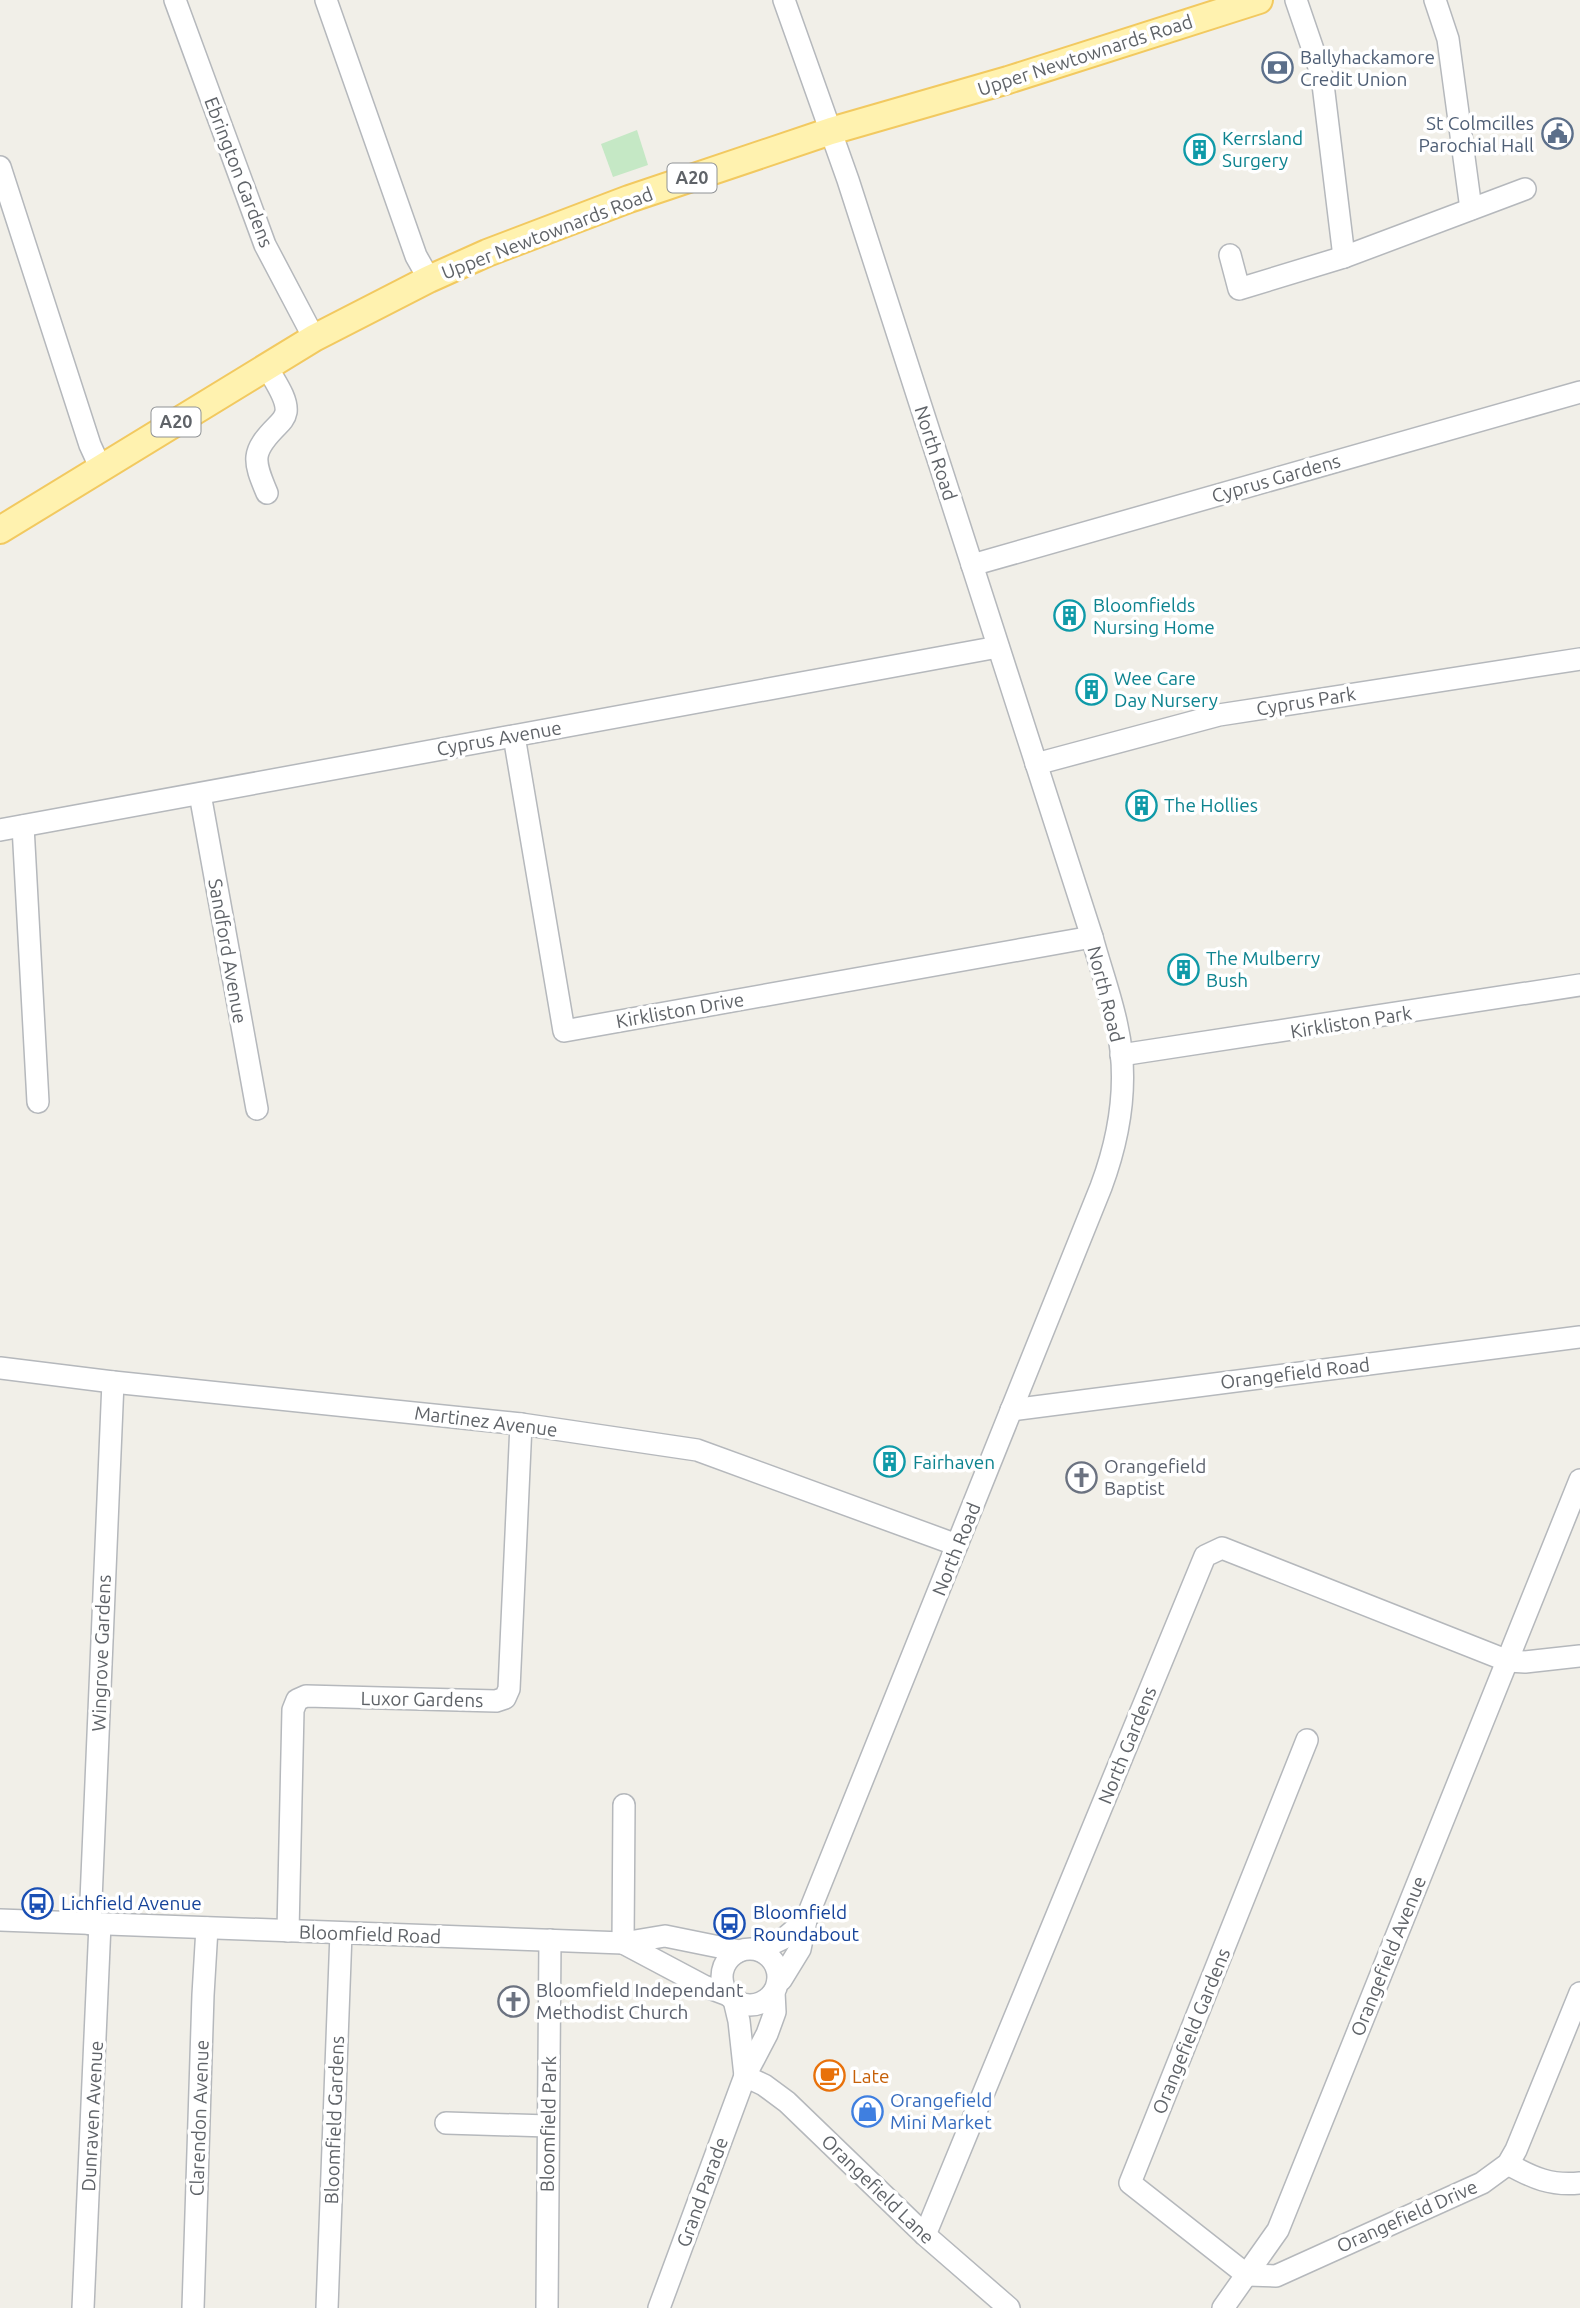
<svg xmlns="http://www.w3.org/2000/svg" width="1580" height="2308" viewBox="0 0 1580 2308" font-family="Ubuntu,sans-serif">
	<style>
		.green { fill: #c5e8c5 }
		.lines { fill: none; stroke-linecap: round; stroke-linejoin: round }
		.minor-casing { stroke: #b5b8bc; stroke-width: 24 }
		.major-casing { stroke: #f2c960; stroke-width: 30 }
		.minor { stroke: #fff; stroke-width: 21 }
		.major { stroke: #fff2af; stroke-width: 26 }
		.labels { text-anchor: middle; stroke-width: 7; stroke-linejoin: round; paint-order: stroke }
		.shield { fill: #fff; stroke: #8f9295; stroke-width: 2 }
		.shield-label { font-size: 18px; font-weight: bold; fill: #5f6368 }
		.street-label { font-size: 19px; fill: #5f6368; stroke: #fff }
		.service-label { font-size: 19px; fill: #4e5e75; stroke: #fff; text-anchor: start }
		.culture-label { font-size: 19px; fill: #0d838f; stroke: #fff; text-anchor: start }
		.worship-label { font-size: 19px; fill: #5b616d; stroke: #fff; text-anchor: start }
		.transit-label { font-size: 19px; fill: #164399; stroke: #fff; text-anchor: start }
		.food-label { font-size: 19px; fill: #c56008; stroke: #fff; text-anchor: start }
		.shop-label { font-size: 19px; fill: #366cbe; stroke: #fff; text-anchor: start }
	</style>
	<rect width="100%" height="100%" fill="#f1efe8"/>
	<polygon class="green" points="637,130 648,165 613,177 601,144"/>
	<g class="lines">
		<defs>
			<g id="minor">
				<polyline points="175,0 265,245 314,338"/>
				<polyline points="326,0 416,256 429,279"/>
				<polyline points="1296,0 1322,76 1344,257"/>
				<polyline points="1435,0 1448,39 1471,209"/>
				<polyline points="0,167 90,445 101,469"/>
				<polyline points="1230,255 1239,289 1344,257 1525,189"/>
				<path d="M267,493C253,460 251,452 277,426C281,422 285,418 286,412C288,398 273,379 267,367"/>
				<polyline points="972,565 1580,392"/>
				<polyline points="514,736 564,1031 1092,937"/>
				<polyline points="1036,764 1219,715 1580,659"/>
				<polyline points="200,794 257,1109"/>
				<polyline points="23,826 38,1102"/>
				<polyline points="0,830 998,647"/>
				<polyline points="1121,1055 1580,985"/>
				<polyline points="0,1368 113,1382 521,1424 697,1450 957,1545"/>
				<polyline points="1011,1410 1580,1337"/>
				<polyline points="1307,1740 1130,2183 1247,2275 1276,2276 1482,2183 1508,2164 1516,2150 1580,1993"/>
				<polyline points="0,1920 623,1943 665,1936 739,1951"/>
				<polyline points="90,1924 113,1382"/>
				<polyline points="288,1931 293,1710 297,1700 306,1696 496,1701 505,1698 509,1689 521,1424"/>
				<polyline points="623,1943 624,1805"/>
				<polyline points="623,1943 704,1986 728,1995"/>
				<circle cx="750" cy="1977" r="28"/>
				<path d="M759,1950L786,1937L806,1920L1101,1187C1120,1136 1129,1080 1117,1026C1111,996 1100,967 1092,937L848,180L784,0"/>
				<polyline points="778,1981 781,1980 800,1949 806,1920"/>
				<polyline points="734,2000 739,2021 745,2076"/>
				<polyline points="745,2076 764,2085 787,2102 925,2235 1009,2308"/>
				<polyline points="446,2123 548,2126"/>
				<path d="M1508,2164C1533,2178 1551,2186 1580,2183"/>
				<polyline points="925,2235 1205,1556 1222,1548 1508,1661 1525,1662 1580,1656"/>
				<polyline points="83,2308 100,1924"/>
				<polyline points="193,2308 203,1995 207,1928"/>
				<polyline points="327,2308 341,1933"/>
				<polyline points="547,2308 550,1940"/>
				<polyline points="659,2308 745,2076 767,2034 775,2012 774,1992"/>
				<polyline points="1223,2308 1278,2230 1580,1480"/>
			</g>
			<polyline id="major" points="0,530 314,338 429,279 487,253 629,199 831,131 1008,80 1259,0"/>
		</defs>
		<use href="#minor" class="minor-casing"/>
		<use href="#major" class="major-casing"/>
		<use href="#minor" class="minor"/>
		<use href="#major" class="major"/>
	</g>
	<defs>
		<symbol id="bank-ring" viewBox="-11 -11 22 22"><circle r="9.5" fill="#fff" stroke="#5c6f8a" stroke-width="1.5"/><path d="M-6-4H6V4H-6ZM0-2.3a2.3 2.3 0 1 0 0 4.6a2.3 2.3 0 1 0 0-4.6Z" fill="#5c6f8a"/></symbol>
		<symbol id="civic-ring" viewBox="-11 -11 22 22"><circle r="9.5" fill="#fff" stroke="#5c6f8a" stroke-width="1.5"/><path d="M-.6-6.5H3V-4.5H.6V-3L4-1V1h2V6H-6V1h2V-1L-.6-3ZM-1.2 2.5V6h2.4V2.5Z" fill="#5c6f8a"/></symbol>
		<symbol id="building-ring" viewBox="-11 -11 22 22"><circle r="9.5" fill="#fff" stroke="#0f9aa8" stroke-width="1.5"/><path d="M-4-6H4V6H1V3H-1V6H-4ZM-2.5-4.3h1.7v1.8h-1.7ZM.8-4.3h1.7v1.8H.8ZM-2.5-1h1.7V.8h-1.7ZM.8-1h1.7V.8H.8Z" fill="#0f9aa8"/></symbol>
		<symbol id="church-ring" viewBox="-11 -11 22 22"><circle r="9.5" fill="#fff" stroke="#6b7280" stroke-width="1.5"/><path d="M-1.2-6h2.4v3.5h3.3v2.4h-3.3V6h-2.4V-.1h-3.3v-2.4h3.3Z" fill="#6b7280"/></symbol>
		<symbol id="bus-ring" viewBox="-11 -11 22 22"><circle r="9.5" fill="#fff" stroke="#1a4fb4" stroke-width="1.5"/><path d="M-5-6H5V4H4V6H2V4H-2V6H-4V4H-5ZM-3.5-4V0h7V-4ZM-3.5 1.2v1.5H-2V1.2ZM2 1.2v1.5H3.5V1.2Z" fill="#1a4fb4"/></symbol>
		<symbol id="cafe-ring" viewBox="-11 -11 22 22"><circle r="9.5" fill="#fff" stroke="#e8710a" stroke-width="1.5"/><path d="M-5.5-4.5H6V0H3Q3 3.5 0 3.5H-2.5Q-5.5 3.5-5.5 0ZM3-3.2v2h1.7v-2ZM-6 4.5H4V6H-6Z" fill="#e8710a"/></symbol>
		<symbol id="shop-ring" viewBox="-11 -11 22 22"><circle r="9.5" fill="#fff" stroke="#3f7fe0" stroke-width="1.5"/><path d="M-5-2.5h2.3a2.7 3.5 0 0 1 5.4 0H5L5.5 6h-11ZM-1.5-2.5h3a1.5 2.3 0 0 0-3 0Z" fill="#3f7fe0"/></symbol>
	</defs>
	<g fill-rule="evenodd">
		<use href="#bank-ring" x="1260" y="50" width="35" height="35"/>
		<use href="#civic-ring" x="1540" y="116" width="35" height="35"/>
		<use href="#building-ring" x="1182" y="132" width="35" height="35"/>
		<use href="#building-ring" x="1052" y="598" width="35" height="35"/>
		<use href="#building-ring" x="1074" y="672" width="35" height="35"/>
		<use href="#building-ring" x="1124" y="788" width="35" height="35"/>
		<use href="#building-ring" x="1166" y="952" width="35" height="35"/>
		<use href="#building-ring" x="872" y="1444" width="35" height="35"/>
		<use href="#church-ring" x="1064" y="1460" width="35" height="35"/>
		<use href="#bus-ring" x="20" y="1886" width="35" height="35"/>
		<use href="#bus-ring" x="712" y="1906" width="35" height="35"/>
		<use href="#church-ring" x="496" y="1984" width="35" height="35"/>
		<use href="#cafe-ring" x="812" y="2058" width="35" height="35"/>
		<use href="#shop-ring" x="850" y="2094" width="35" height="35"/>
	</g>
	<g class="labels">
		<g class="shield">
			<rect x="667.5" y="163.5" width="49" height="29" rx="5"/>
			<rect x="151.5" y="407.5" width="49" height="29" rx="5"/>
		</g>
		<g class="shield-label">
			<text x="692" y="184">A20</text>
			<text x="176" y="428">A20</text>
		</g>
		<g class="street-label">
			<text transform="translate(1085 55) rotate(-18)" y="7">Upper Newtownards Road</text>
			<text transform="translate(239 172) rotate(69)" y="7">Ebrington Gardens</text>
			<text transform="translate(547 233) rotate(-21)" y="7">Upper Newtownards Road</text>
			<text transform="translate(936 453) rotate(72)" y="7">North Road</text>
			<text transform="translate(1276 478) rotate(-16)" y="7">Cyprus Gardens</text>
			<text transform="translate(1306 701) rotate(-9)" y="7">Cyprus Park</text>
			<text transform="translate(499 738) rotate(-10)" y="7">Cyprus Avenue</text>
			<text transform="translate(228 951) rotate(80)" y="7">Sandford Avenue</text>
			<text transform="translate(1106 994) rotate(76)" y="7">North Road</text>
			<text transform="translate(680 1010) rotate(-10)" y="7">Kirkliston Drive</text>
			<text transform="translate(1351 1022) rotate(-9)" y="7">Kirkliston Park</text>
			<text transform="translate(1295 1373) rotate(-7)" y="7">Orangefield Road</text>
			<text transform="translate(486 1421) rotate(7)" y="7">Martinez Avenue</text>
			<text transform="translate(956 1549) rotate(-68)" y="7">North Road</text>
			<text transform="translate(101 1653) rotate(-88)" y="7">Wingrove Gardens</text>
			<text transform="translate(422 1699) rotate(1)" y="7">Luxor Gardens</text>
			<text transform="translate(1127 1745) rotate(-68)" y="7">North Gardens</text>
			<text transform="translate(370 1934) rotate(2)" y="7">Bloomfield Road</text>
			<text transform="translate(1388 1956) rotate(-68)" y="7">Orangefield Avenue</text>
			<text transform="translate(1191 2031) rotate(-68)" y="7">Orangefield Gardens</text>
			<text transform="translate(92 2116) rotate(-87)" y="7">Dunraven Avenue</text>
			<text transform="translate(199 2118) rotate(-88)" y="7">Clarendon Avenue</text>
			<text transform="translate(334 2120) rotate(-88)" y="7">Bloomfield Gardens</text>
			<text transform="translate(548 2124) rotate(-89)" y="7">Bloomfield Park</text>
			<text transform="translate(878 2189) rotate(44)" y="7">Orangefield Lane</text>
			<text transform="translate(702 2192) rotate(-70)" y="7">Grand Parade</text>
			<text transform="translate(1407 2216) rotate(-24)" y="7">Orangefield Drive</text>
		</g>
		<g class="service-label">
			<text x="1300" y="64">Ballyhackamore<tspan x="1300" dy="22">Credit Union</tspan></text>
			<text x="1534" y="130" text-anchor="end">St Colmcilles<tspan x="1534" dy="22">Parochial Hall</tspan></text>
		</g>
		<g class="culture-label">
			<text x="1222" y="145">Kerrsland<tspan x="1222" dy="22">Surgery</tspan></text>
			<text x="1093" y="612">Bloomfields<tspan x="1093" dy="22">Nursing Home</tspan></text>
			<text x="1114" y="685">Wee Care<tspan x="1114" dy="22">Day Nursery</tspan></text>
			<text x="1164" y="812">The Hollies</text>
			<text x="1206" y="965">The Mulberry<tspan x="1206" dy="22">Bush</tspan></text>
			<text x="913" y="1469">Fairhaven</text>
		</g>
		<g class="worship-label">
			<text x="1104" y="1473">Orangefield<tspan x="1104" dy="22">Baptist</tspan></text>
			<text x="536" y="1997">Bloomfield Independant<tspan x="536" dy="22">Methodist Church</tspan></text>
		</g>
		<g class="transit-label">
			<text x="61" y="1910">Lichfield Avenue</text>
			<text x="753" y="1919">Bloomfield<tspan x="753" dy="22">Roundabout</tspan></text>
		</g>
		<g class="food-label">
			<text x="852" y="2083">Late</text>
		</g>
		<g class="shop-label">
			<text x="890" y="2107">Orangefield<tspan x="890" dy="22">Mini Market</tspan></text>
		</g>
	</g>
</svg>
